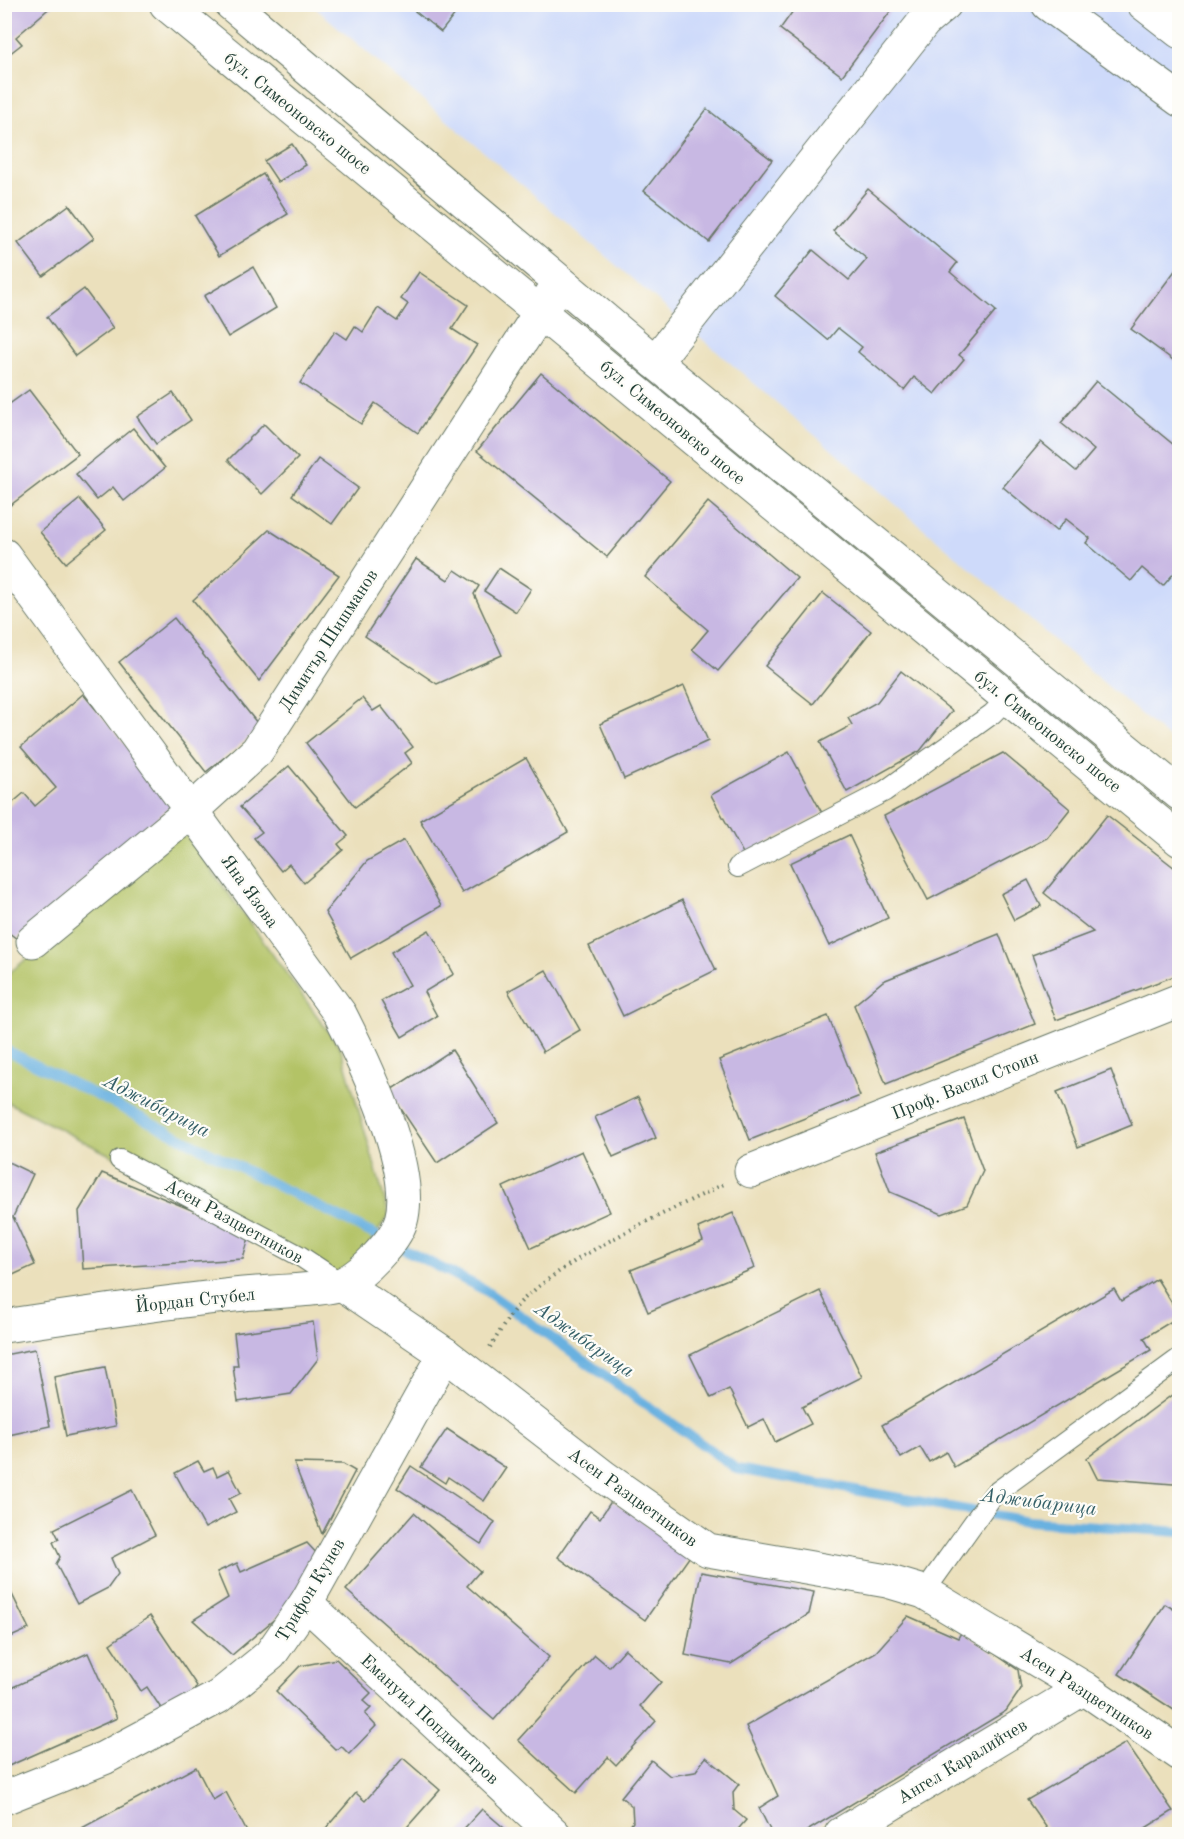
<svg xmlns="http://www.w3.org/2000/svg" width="1184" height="1839" viewBox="0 0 1184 1839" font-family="'Old Standard TT',serif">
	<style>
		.built { fill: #cedafa }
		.green { fill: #b3c366; stroke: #69804d; stroke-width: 1.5 }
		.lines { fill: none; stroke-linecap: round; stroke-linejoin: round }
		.stream { stroke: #69b1e0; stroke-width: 10 }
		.building { fill: #c8b8e3 }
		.service-casing { stroke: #667664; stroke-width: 22 }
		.minor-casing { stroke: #667664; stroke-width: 35 }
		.secondary-casing { stroke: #667664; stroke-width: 35 }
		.path { stroke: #667664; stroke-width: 4; stroke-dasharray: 1.5 4.5; stroke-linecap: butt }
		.service { stroke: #fff; stroke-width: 20 }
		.minor { stroke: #fff; stroke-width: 33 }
		.secondary { stroke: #fff; stroke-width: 33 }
		.labels { text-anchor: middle; stroke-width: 4.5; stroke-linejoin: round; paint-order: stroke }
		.street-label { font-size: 18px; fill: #1f3d34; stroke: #fdfcf7 }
		.water-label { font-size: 20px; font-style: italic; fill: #356068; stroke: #fdfcf7 }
	</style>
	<rect width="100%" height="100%" fill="#fdfcf7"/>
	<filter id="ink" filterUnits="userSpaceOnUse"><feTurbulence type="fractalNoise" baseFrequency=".0167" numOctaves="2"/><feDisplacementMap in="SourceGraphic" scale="12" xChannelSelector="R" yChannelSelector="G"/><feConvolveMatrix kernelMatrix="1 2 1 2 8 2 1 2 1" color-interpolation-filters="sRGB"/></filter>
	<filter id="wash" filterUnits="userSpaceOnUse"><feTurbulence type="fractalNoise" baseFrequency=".008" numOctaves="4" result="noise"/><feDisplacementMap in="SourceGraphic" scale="24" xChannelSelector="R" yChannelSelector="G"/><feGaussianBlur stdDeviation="1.35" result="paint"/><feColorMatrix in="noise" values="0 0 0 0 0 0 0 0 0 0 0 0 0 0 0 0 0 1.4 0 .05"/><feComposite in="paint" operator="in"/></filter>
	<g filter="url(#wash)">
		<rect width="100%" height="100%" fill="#ebe0bc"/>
		<polygon class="built" points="312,5 1179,5 1179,747"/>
		<polygon class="green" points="184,832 341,1049 389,1215 342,1284 120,1160 5,1101 4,977"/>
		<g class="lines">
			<polyline class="stream" points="4,1049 483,1289 737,1469 1028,1521 1180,1532"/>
		</g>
		<g id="blocks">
			<g class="building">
				<polygon points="4,4 54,4 16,37 22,44 4,58"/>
				<polygon points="406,4 463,4 441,32"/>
				<polygon points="798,4 896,4 842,76 780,29"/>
				<polygon points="707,109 772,160 709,242 644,191"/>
				<polygon points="292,144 306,165 278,182 264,161"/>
				<polygon points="263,174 288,214 219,256 195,216"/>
				<polygon points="868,189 957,263 950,272 996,311 959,355 964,359 935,394 914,377 904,390 858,352 862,347 838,328 828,340 775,296 813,250 849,280 867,259 833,231"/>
				<polygon points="69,205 94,238 43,276 18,243"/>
				<polygon points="1180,264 1180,365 1131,329"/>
				<polygon points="253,267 276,308 228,337 204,296"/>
				<polygon points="419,272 468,305 452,329 477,345 418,433 375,403 361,424 300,383 335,331 347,339 355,326 363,332 378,308 397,321 408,304 401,299"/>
				<polygon points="84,289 113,328 75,356 47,317"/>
				<polygon points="541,373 670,481 607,557 477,451"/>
				<polygon points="1096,381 1180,450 1177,464 1180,465 1180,566 1163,586 1142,568 1131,581 1086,543 1090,538 1066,519 1056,531 1003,487 1041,442 1076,471 1094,450 1061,423"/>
				<polygon points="29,390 78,454 8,507 4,503 4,408"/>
				<polygon points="173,393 191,420 156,444 137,417"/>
				<polygon points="264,424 298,458 262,494 228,460"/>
				<polygon points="133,428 165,468 124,501 113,487 97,500 76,474"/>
				<polygon points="318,459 358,488 332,524 292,495"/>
				<polygon points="80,499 106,530 66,563 40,532"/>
				<polygon points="708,502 797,578 718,671 692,649 708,630 645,577"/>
				<polygon points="269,530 339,575 259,681 193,600"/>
				<polygon points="416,559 448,580 455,570 479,586 474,594 502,655 437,684 365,636"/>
				<polygon points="499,568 531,589 516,612 484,591"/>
				<polygon points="823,593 871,631 813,704 765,666"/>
				<polygon points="174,618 261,728 206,772 119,662"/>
				<polygon points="901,671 952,711 920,751 847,792 820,742 852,725 848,718 877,702"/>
				<polygon points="684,686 708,741 624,779 600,724"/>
				<polygon points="83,694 174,803 17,939 4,929 4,810 24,793 35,806 56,788 21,747"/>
				<polygon points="362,698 373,711 381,706 413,747 405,753 412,763 355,807 306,743"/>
				<polygon points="789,752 822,813 744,855 711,795"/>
				<polygon points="1003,753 1070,809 1047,838 928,900 884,816"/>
				<polygon points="526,758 568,832 462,893 420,820"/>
				<polygon points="289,766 348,836 338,844 343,850 304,883 289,864 281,871 254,838 262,832 240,807"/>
				<polygon points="1107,815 1180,872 1180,974 1056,1020 1032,955 1093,932 1044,893"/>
				<polygon points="849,835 888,918 829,946 790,863"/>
				<polygon points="404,840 441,906 351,958 325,912 367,861"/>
				<polygon points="1028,880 1041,906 1014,920 1001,894"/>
				<polygon points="682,900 716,970 623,1016 589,946"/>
				<polygon points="429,930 454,974 424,992 437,1016 402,1037 381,1001 410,985 391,952"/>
				<polygon points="999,934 1035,1024 886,1084 854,1005 883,981"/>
				<polygon points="546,970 580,1030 543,1052 508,991"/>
				<polygon points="828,1016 860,1096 750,1140 719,1060"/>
				<polygon points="452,1050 498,1123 437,1163 389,1091"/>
				<polygon points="1111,1070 1132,1125 1078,1147 1057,1092"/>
				<polygon points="638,1097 656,1138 613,1157 595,1117"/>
				<polygon points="964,1119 983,1171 967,1205 942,1214 890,1192 875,1152"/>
				<polygon points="582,1151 610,1212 531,1248 503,1187"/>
				<polygon points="4,1160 33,1174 13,1217 35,1265 4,1279"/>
				<polygon points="102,1173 250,1234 243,1259 83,1269 79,1211"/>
				<polygon points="733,1213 755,1268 648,1312 631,1270 703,1241 698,1228"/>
				<polygon points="1157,1279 1180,1316 1144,1338 1151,1350 954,1467 946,1452 929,1462 920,1447 901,1458 882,1425 1114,1289 1121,1301"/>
				<polygon points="820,1291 862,1377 802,1407 811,1424 775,1442 764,1419 748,1427 729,1389 711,1398 690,1355"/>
				<polygon points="313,1322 318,1359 291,1394 238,1402 233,1366 238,1366 234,1333"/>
				<polygon points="35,1349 50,1426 4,1436 4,1355"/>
				<polygon points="105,1367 116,1426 66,1436 54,1377"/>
				<polygon points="1180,1389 1180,1479 1173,1484 1097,1478 1087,1458"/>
				<polygon points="447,1429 506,1468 484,1501 448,1477 445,1483 421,1467"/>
				<polygon points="198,1461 204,1471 213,1467 217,1476 229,1470 241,1493 229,1499 236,1512 205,1528 175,1473"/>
				<polygon points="294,1463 343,1464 355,1471 322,1534"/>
				<polygon points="411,1466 495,1522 481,1544 397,1488"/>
				<polygon points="132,1490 155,1535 111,1558 118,1574 108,1588 77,1604 56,1564 60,1557 53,1542 59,1539 54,1529"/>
				<polygon points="612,1500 690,1556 645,1620 558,1557 590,1511 600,1518"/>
				<polygon points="414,1513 480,1571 467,1586 549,1657 494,1720 346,1590"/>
				<polygon points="307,1543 320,1557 296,1601 232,1655 193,1620 228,1598 217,1572 237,1563 241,1572"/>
				<polygon points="701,1572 814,1592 809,1614 731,1664 685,1655"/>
				<polygon points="4,1578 29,1629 4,1640"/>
				<polygon points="1165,1604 1180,1613 1180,1714 1119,1674"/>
				<polygon points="150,1616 197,1686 188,1701 166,1716 147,1687 141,1691 110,1644"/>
				<polygon points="908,1616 958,1638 962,1631 1018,1670 1021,1689 1006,1711 802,1834 772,1834 759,1808 778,1796 746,1726 876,1652"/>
				<polygon points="625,1649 661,1682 640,1706 656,1721 616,1765 608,1757 576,1793 518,1740 595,1655 609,1667"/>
				<polygon points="88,1653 117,1718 4,1768 4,1691"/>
				<polygon points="336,1659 371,1693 363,1701 371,1708 365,1714 376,1726 349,1754 341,1746 336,1750 276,1691 300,1666"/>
				<polygon points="1126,1743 1173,1811 1136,1834 1051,1834 1027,1800"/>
				<polygon points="706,1757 739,1784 733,1792 734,1810 746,1820 734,1834 624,1833 633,1822 632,1806 621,1797 651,1760 670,1776 695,1772"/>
				<polygon points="403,1758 440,1790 401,1834 321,1834 356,1793 365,1801"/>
				<polygon points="196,1767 213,1800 226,1792 248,1834 83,1834 80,1829"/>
				<polygon points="482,1809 511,1834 459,1834"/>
			</g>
		</g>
	</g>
	<g filter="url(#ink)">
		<use href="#blocks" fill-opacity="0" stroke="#667664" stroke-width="1.5"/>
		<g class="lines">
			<defs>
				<g id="service">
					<polyline points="738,867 885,791 992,714 1008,698"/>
					<polyline points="120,1160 300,1256 342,1284"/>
					<polyline points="924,1592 994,1494 1180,1358"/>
				</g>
				<g id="minor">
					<polyline points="1048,4 1180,100"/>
					<polyline points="1144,4 1180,32"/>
					<polyline points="655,362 924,22 945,4"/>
					<path d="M4,555L340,1014C364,1061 416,1168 401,1221C395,1241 363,1274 344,1283C332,1290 262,1292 244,1294C164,1302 84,1314 4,1326"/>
					<polyline points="33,941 191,811 257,751 559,283"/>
					<polyline points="751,1171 1180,1000"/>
					<polyline points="342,1284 445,1354 604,1477 708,1550 887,1581 924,1592 1084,1688 1180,1754"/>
					<polyline points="306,1603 554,1834"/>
					<polyline points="4,1798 104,1758 218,1697 270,1655 306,1603 445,1354"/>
					<polyline points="841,1834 1084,1688"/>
				</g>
				<g id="secondary">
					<polyline points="166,4 1180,840"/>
					<polyline points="231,4 655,362 1180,794"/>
				</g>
			</defs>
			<use href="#service" class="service-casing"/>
			<use href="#minor" class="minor-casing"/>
			<use href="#secondary" class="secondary-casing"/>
			<path class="path" d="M490,1347C501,1331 511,1310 525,1298C582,1248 656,1218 724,1184"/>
			<use href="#service" class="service"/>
			<use href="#minor" class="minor"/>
			<use href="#secondary" class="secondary"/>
		</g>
	</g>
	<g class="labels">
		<g class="street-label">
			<text transform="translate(298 113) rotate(39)" y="6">бул. Симеоновско шосе</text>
			<text transform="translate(673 422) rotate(40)" y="6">бул. Симеоновско шосе</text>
			<text transform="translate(328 640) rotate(-57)" y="6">Димитър Шишманов</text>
			<text transform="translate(1048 731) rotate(39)" y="6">бул. Симеоновско шосе</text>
			<text transform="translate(250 891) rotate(54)" y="6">Яна Язова</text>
			<text transform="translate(965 1085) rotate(-22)" y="6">Проф. Васил Стоин</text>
			<text transform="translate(234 1221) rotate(29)" y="6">Асен Разцветников</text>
			<text transform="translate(195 1300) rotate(-6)" y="6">Йордан Стубел</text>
			<text transform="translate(633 1497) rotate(36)" y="6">Асен Разцветников</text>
			<text transform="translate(310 1590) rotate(-59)" y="6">Трифон Кунев</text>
			<text transform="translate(1087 1693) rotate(33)" y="6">Асен Разцветников</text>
			<text transform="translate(430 1719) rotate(43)" y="6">Емануил Попдимитров</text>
			<text transform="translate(962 1761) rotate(-31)" y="6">Ангел Каралийчев</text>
		</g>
		<g class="water-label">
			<text transform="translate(157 1105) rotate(27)" y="7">Аджибарица</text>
			<text transform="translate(585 1339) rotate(35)" y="7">Аджибарица</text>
			<text transform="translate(1039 1501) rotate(7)" y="7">Аджибарица</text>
		</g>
	</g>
	<rect width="1184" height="1839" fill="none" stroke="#fdfcf7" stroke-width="24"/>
</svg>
